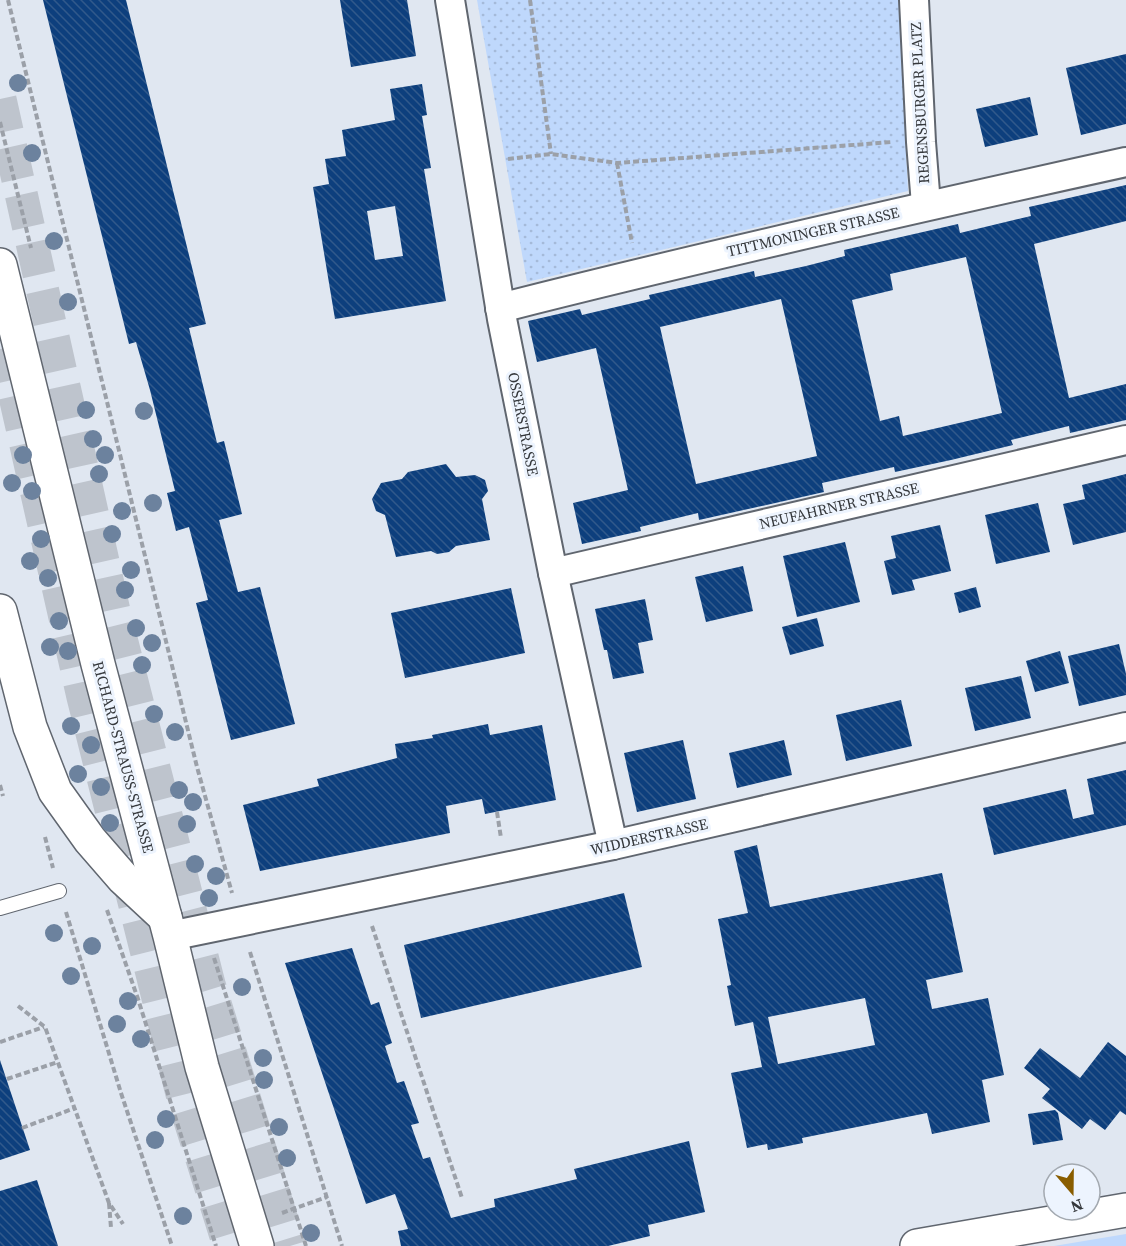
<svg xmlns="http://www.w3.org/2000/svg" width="1126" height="1246" viewBox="0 0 1126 1246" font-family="'Source Serif 4',serif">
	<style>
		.grass { fill: #bfd8fc }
		.park { fill: url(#park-dots) }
		.building { fill: url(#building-back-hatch); fill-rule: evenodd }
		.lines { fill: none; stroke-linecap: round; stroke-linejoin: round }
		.highway-tunnel { stroke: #bec4cd; stroke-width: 33; stroke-dasharray: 33 16; stroke-linecap: butt }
		.lane-casing { stroke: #60666f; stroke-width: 16 }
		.street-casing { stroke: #60666f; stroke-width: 32 }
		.secondary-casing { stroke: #60666f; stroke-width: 36 }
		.highway-casing { stroke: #60666f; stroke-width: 36 }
		.path { stroke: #9ba0a8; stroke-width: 4; stroke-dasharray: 6 3; stroke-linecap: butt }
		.lane { stroke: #fff; stroke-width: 14 }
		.street { stroke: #fff; stroke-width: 28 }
		.secondary { stroke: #fff; stroke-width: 33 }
		.highway { stroke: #fff; stroke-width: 33 }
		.tree { fill: #6c829e }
		.labels { text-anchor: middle; stroke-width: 6; stroke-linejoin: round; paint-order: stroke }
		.street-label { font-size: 15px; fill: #35383c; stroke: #edf4fe }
	</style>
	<defs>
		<pattern id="park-dots" width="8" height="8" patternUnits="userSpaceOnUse" patternTransform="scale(1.5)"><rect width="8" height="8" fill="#bfd8fc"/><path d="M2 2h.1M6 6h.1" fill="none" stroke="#a5bad9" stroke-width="1.8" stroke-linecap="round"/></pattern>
		<pattern id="building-back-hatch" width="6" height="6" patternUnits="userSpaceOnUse" patternTransform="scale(1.5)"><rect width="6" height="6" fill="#0d3f7d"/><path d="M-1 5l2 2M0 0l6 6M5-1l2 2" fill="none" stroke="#31598b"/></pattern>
	</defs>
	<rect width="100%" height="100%" fill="#e0e7f1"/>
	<polygon class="grass" points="1126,1234 1126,1246 1054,1246"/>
	<polygon class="park" points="477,0 899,0 908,191 527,282"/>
	<g class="building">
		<polygon points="43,0 126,0 206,324 189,328 217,443 224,441 242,514 219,520 238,592 260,587 295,724 231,740 196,603 208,600 189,527 176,531 167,493 175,491 150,390 136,342 129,344"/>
		<polygon points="340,0 407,0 416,56 351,67"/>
		<polygon points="1126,54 1126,124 1081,135 1066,68"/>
		<path d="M422,84L427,115L422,116L431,168L424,169L446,301L335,319L313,187L329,184L325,159L346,156L342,130L395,120L390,89ZM395,206L403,256L375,260L367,211Z"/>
		<polygon points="1030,97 1038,135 985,147 976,109"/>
		<path d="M1126,185V221L1034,244L1069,398L1126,384V420L1070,433L1069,426L1011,440L1013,445L951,460L895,472L894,467L822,483L824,492L699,520L698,513L640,527L641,531L582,544L573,503L628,490L596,348L537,362L528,321L580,309L582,315L650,299L649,295L754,271L755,277L806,266L845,256L844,250L958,224L960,233L1031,216L1029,207ZM966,257L1002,413L903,436L899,416L880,421L852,300L893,290L890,274ZM781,299L817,456L696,484L660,327Z"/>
		<polygon points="446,464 456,477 475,475 485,480 488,491 482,499 490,540 456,546 449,552 437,554 431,551 396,557 385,515 376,511 372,499 381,483 402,479 408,472"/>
		<polygon points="1126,474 1126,532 1073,545 1063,504 1085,499 1082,485"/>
		<polygon points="1038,503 1050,552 996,564 985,515"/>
		<polygon points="940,525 951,571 912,580 915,590 892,595 884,561 896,558 891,536"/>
		<polygon points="845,542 860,602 797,617 783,556"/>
		<polygon points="743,566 753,611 706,622 695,577"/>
		<polygon points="976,587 981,607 959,613 954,593"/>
		<polygon points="511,588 525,653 405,678 391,613"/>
		<polygon points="645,599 653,640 638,643 644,673 613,679 607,650 604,650 595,609"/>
		<polygon points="817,618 824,646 790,655 782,627"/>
		<polygon points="1119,644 1126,674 1126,695 1079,706 1068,656"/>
		<polygon points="1060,651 1069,683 1035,692 1026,661"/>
		<polygon points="1021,676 1031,718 975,731 965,688"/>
		<polygon points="901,700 912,746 846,761 836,715"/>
		<polygon points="488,724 490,735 542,725 556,800 485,814 482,799 446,806 450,833 260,871 243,805 319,786 317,779 397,758 395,744 433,738 432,735"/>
		<polygon points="683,740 696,799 637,812 624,753"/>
		<polygon points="784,740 792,775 737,788 729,753"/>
		<polygon points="1126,770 1126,825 994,855 983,808 1066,789 1073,819 1094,814 1087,779"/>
		<path d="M757,845L770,907L942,873L963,972L926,980L932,1009L988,998L1004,1075L982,1080L990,1122L932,1134L927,1113L802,1138L803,1143L768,1150L767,1144L747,1148L731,1073L762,1067L753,1022L735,1026L727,986L731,985L718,919L748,913L734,851ZM865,998L875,1045L778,1064L768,1017Z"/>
		<polygon points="624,893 642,967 421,1018 404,945"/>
		<polygon points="352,948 371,1005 379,1002 392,1043 385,1046 397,1083 404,1081 419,1123 411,1125 423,1159 430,1157 451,1218 495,1207 494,1199 577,1179 574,1169 689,1141 705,1212 648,1225 650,1236 608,1246 401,1246 398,1231 408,1229 395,1194 366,1204 285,963"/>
		<polygon points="1108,1042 1126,1056 1126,1115 1120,1111 1105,1130 1090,1119 1082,1129 1042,1098 1050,1089 1024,1068 1040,1048 1080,1078"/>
		<polygon points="0,1060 30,1150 0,1160"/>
		<polygon points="1055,1110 1058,1113 1063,1140 1033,1145 1028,1114"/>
		<polygon points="37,1180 58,1246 0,1246 0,1191"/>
	</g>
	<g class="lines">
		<g class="highway-tunnel">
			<polyline points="0,99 114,611 209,984 290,1246"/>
			<polyline points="4,348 83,697 183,1098 229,1246"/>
		</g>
		<defs>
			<polyline id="lane" points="0,908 59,891"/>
			<g id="street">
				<polyline points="450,0 502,319 553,573 613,845"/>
				<polyline points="914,0 921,142 926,205"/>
				<path d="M500,308C708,255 917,208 1126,162"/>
				<polyline points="553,573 1126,440"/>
				<polyline points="170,936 613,845 1126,727"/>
			</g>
			<g id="secondary">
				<polyline points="0,265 98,664 170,936 202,1067 257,1246"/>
				<polyline points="917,1246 1126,1210"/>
			</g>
			<polyline id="highway" points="0,611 30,727 55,791 90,840 123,878 165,917"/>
		</defs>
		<use href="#lane" class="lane-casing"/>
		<use href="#street" class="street-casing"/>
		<use href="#secondary" class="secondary-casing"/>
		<use href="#highway" class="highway-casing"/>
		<g class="path">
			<polyline points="8,0 197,767 232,893"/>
			<polyline points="530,0 551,154"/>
			<polyline points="0,122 31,248"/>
			<polyline points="508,159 551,154 617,163 892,142"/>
			<polyline points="617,163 632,243"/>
			<polyline points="0,785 3,796"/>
			<polyline points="497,812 501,838"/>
			<polyline points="45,837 53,868"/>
			<polyline points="107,910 138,999 216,1246"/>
			<polyline points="66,912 121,1093 172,1246"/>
			<polyline points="372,926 462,1198"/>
			<polyline points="250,952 342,1246"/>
			<polyline points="214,958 306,1246"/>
			<polyline points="18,1006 45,1027 109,1203 123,1224"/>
			<polyline points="0,1042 44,1027"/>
			<polyline points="7,1079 58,1062"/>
			<polyline points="22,1128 75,1108"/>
			<polyline points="109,1203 111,1228"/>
			<polyline points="282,1213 327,1197"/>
		</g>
		<use href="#lane" class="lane"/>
		<use href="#street" class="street"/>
		<use href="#secondary" class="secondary"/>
		<use href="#highway" class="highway"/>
	</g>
	<g class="tree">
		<circle cx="18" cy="83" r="9"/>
		<circle cx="32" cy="153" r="9"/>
		<circle cx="54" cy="241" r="9"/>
		<circle cx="68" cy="302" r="9"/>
		<circle cx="86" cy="410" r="9"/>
		<circle cx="144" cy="411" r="9"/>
		<circle cx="93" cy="439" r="9"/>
		<circle cx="23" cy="455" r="9"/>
		<circle cx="105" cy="455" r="9"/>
		<circle cx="99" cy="474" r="9"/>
		<circle cx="12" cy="483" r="9"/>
		<circle cx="32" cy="491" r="9"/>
		<circle cx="153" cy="503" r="9"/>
		<circle cx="122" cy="511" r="9"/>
		<circle cx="112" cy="534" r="9"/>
		<circle cx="41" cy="539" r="9"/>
		<circle cx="30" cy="561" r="9"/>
		<circle cx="131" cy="570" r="9"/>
		<circle cx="48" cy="578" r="9"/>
		<circle cx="125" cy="590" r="9"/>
		<circle cx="59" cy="621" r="9"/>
		<circle cx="136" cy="628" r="9"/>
		<circle cx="152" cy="643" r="9"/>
		<circle cx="50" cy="647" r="9"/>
		<circle cx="68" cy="651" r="9"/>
		<circle cx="142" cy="665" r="9"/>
		<circle cx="154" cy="714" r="9"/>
		<circle cx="71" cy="726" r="9"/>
		<circle cx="175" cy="732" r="9"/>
		<circle cx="91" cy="745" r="9"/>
		<circle cx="78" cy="774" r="9"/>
		<circle cx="101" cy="787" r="9"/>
		<circle cx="179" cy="790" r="9"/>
		<circle cx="193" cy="802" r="9"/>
		<circle cx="110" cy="823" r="9"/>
		<circle cx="187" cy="824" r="9"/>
		<circle cx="195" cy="864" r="9"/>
		<circle cx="216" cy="876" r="9"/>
		<circle cx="209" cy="898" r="9"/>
		<circle cx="54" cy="933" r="9"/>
		<circle cx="92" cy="946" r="9"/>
		<circle cx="71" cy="976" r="9"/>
		<circle cx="242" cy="987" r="9"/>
		<circle cx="128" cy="1001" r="9"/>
		<circle cx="117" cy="1024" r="9"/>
		<circle cx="141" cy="1039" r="9"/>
		<circle cx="263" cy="1058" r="9"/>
		<circle cx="264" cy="1080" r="9"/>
		<circle cx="166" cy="1119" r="9"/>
		<circle cx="279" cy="1127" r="9"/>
		<circle cx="155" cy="1140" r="9"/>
		<circle cx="287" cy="1158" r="9"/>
		<circle cx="183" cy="1216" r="9"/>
		<circle cx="311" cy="1233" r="9"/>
	</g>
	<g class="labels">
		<g class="street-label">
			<text transform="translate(920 103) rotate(-93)" y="5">REGENSBURGER PLATZ</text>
			<text transform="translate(813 232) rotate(-13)" y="5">TITTMONINGER STRASSE</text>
			<text transform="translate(523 424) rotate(79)" y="5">OSSERSTRASSE</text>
			<text transform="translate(839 506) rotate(-13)" y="5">NEUFAHRNER STRASSE</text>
			<text transform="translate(123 757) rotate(75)" y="5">RICHARD-STRAUSS-STRASSE</text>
			<text transform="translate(649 837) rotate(-13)" y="5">WIDDERSTRASSE</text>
		</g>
	</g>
	<g transform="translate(1072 1192) rotate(160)"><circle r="28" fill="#edf4fe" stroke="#a3a9b0" stroke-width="1.5"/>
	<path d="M0-4.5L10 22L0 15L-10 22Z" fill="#895d00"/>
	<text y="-9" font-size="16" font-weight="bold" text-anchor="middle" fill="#35383c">N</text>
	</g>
</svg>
